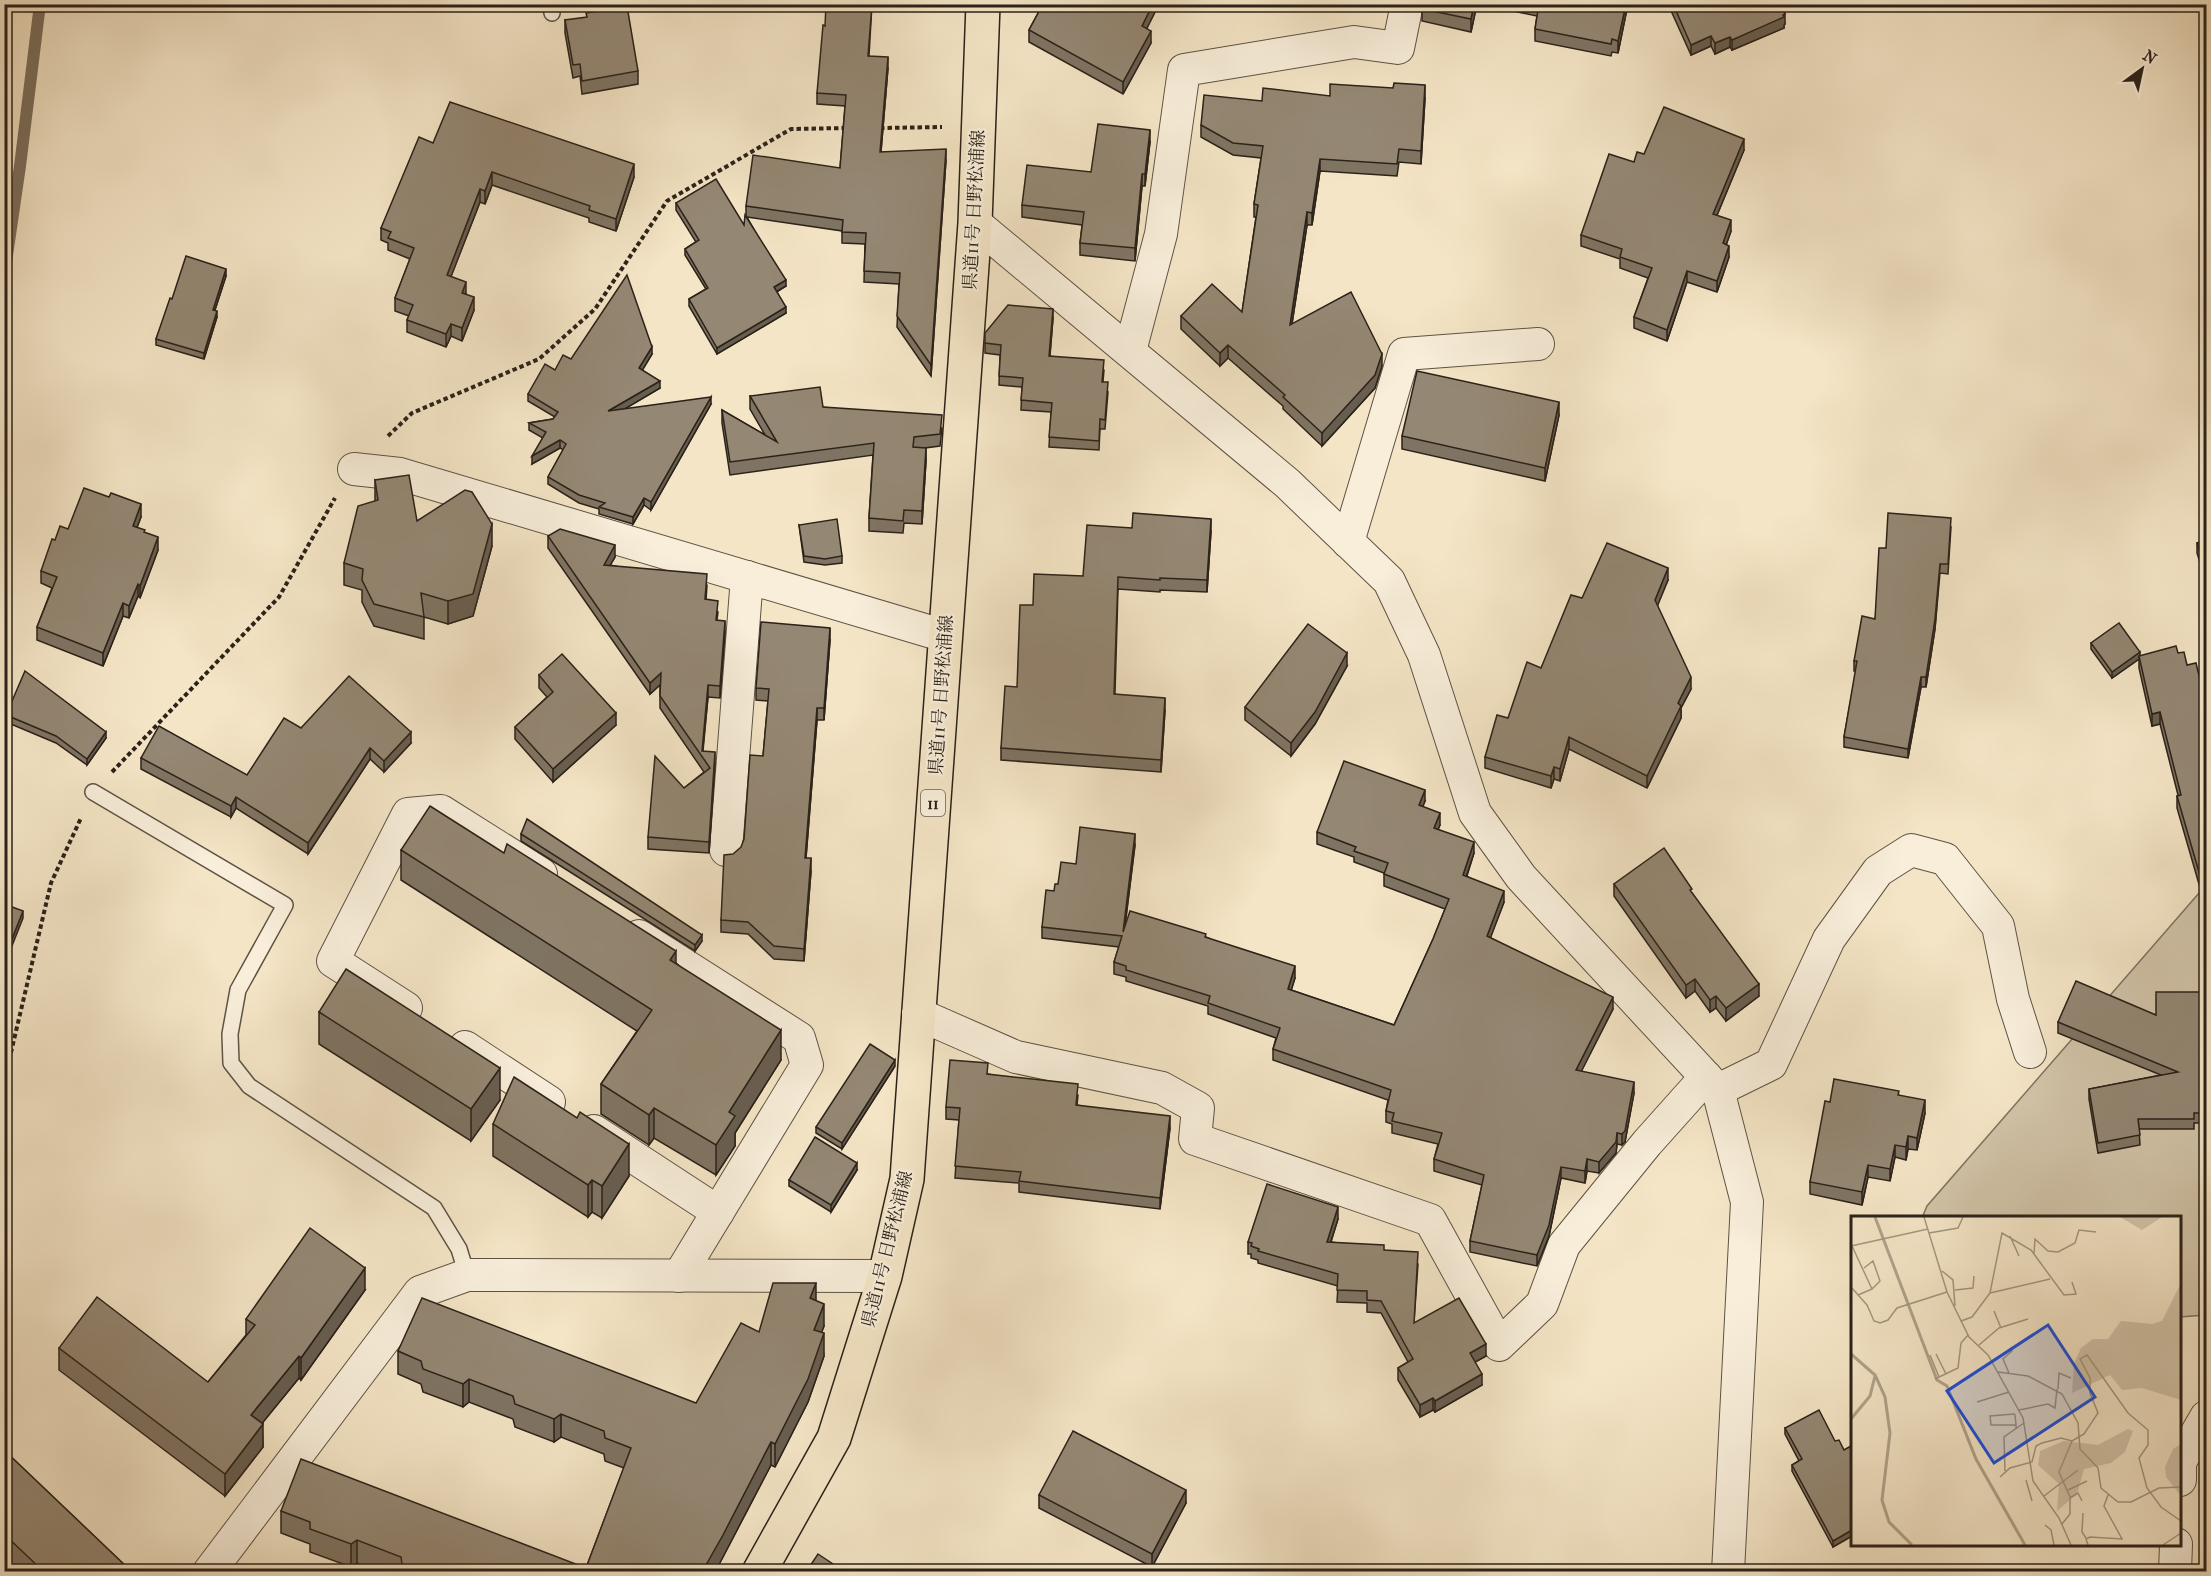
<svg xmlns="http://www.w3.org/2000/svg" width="2211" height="1576" viewBox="0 0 2211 1576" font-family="'IM FELL French Canon','Noto Serif JP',serif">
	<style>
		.green { fill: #d2c4a9; stroke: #7e7361; stroke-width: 1.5 }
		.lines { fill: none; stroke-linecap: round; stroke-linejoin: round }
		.stream { stroke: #7b6f5d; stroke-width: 12 }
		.lane-casing { stroke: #5d5344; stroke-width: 18 }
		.street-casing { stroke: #5d5344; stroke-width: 34 }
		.primary-casing { stroke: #2b2219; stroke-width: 36 }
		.path { stroke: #2b2219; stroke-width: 4; stroke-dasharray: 4.5 3; stroke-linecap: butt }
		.lane { stroke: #f8eeda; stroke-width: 15 }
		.street { stroke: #f8eeda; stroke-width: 32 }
		.primary { stroke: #f4e5c6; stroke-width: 33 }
		.wall { fill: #7f7463; stroke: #2b2219; stroke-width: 1.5 }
		.shaded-wall { fill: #685e50; stroke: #2b2219; stroke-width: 1.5 }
		.building { fill: #948773; stroke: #2b2219; stroke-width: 1.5 }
		.labels { text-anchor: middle; stroke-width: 4.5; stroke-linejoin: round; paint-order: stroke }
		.shield { fill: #f8eeda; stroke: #685f53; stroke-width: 1.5 }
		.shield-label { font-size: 16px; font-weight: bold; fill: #2b2219 }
		.street-label { font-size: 18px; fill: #2b2219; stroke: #f8eeda }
		.inset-river { fill: none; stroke: #b0a38b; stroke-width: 3 }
		.inset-road { fill: none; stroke: #a49781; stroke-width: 1.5 }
		.view { fill: #1d4ed8; fill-opacity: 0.15; stroke: #1d4ed8; stroke-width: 3 }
		.inset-edge { fill: none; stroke: #2b2219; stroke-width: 3 }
	</style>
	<rect width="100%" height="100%" fill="#f4e5c6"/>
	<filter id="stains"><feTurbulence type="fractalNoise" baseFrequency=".00333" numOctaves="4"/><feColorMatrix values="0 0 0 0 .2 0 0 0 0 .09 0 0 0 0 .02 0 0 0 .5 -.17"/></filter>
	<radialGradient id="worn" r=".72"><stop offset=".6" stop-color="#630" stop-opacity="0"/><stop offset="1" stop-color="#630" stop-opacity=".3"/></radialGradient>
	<polygon class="green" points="2206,885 2206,1315 2180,1317 2180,1218 1922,1218 1927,1206"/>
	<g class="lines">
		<polyline class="stream" points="4,276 20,166 40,4"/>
		<defs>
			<g id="lane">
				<polyline points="551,4 552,13"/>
				<polyline points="93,792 285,905 238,990 230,1034 231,1063 249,1086 434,1208 459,1249 467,1275"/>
			</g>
			<g id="street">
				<polyline points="975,223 1287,483 1389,581 1424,655 1475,813 1521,877 1718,1090 1747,1202 1728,1572"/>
				<polyline points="1130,351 1161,234 1184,70 1354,42 1398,48 1407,4"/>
				<polyline points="354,469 400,474 945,636"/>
				<polyline points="1348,542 1404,354 1538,344"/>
				<polyline points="726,850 747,577"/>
				<polyline points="639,936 799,1038 807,1065 679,1276"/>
				<polyline points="406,1008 333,961 408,814 441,811 541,874"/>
				<polyline points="918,1014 1016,1057 1162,1088 1198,1108 1195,1139 1430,1220 1499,1345 1542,1304 1564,1245 1647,1143 1706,1077"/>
				<polyline points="465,1047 549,1102"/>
				<polyline points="1718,1090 1771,1064 1829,939 1878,871 1911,850 1945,859 1998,926 2013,999 2030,1052"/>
				<polyline points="594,1131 718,1212"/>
				<polyline points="2180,1480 2180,1462 2206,1417"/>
				<polyline points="209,1572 420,1292 467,1275 885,1276"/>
				<polyline points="2175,1572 2176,1544"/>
			</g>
			<polyline id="primary" points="759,1572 834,1438 885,1276 907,1179 975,223 983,4"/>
		</defs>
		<use href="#lane" class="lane-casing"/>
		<use href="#street" class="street-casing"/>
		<use href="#primary" class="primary-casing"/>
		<g class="path">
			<polyline points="880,128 942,127"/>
			<polyline points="388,436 412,413 539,359 595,309 667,201 791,129 846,128"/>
			<polyline points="112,772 279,597 335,498"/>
			<polyline points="4,1082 51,883 81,818"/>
		</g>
		<use href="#lane" class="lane"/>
		<use href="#street" class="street"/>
		<use href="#primary" class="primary"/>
	</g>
	<g class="wall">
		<polygon points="872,4 869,56 888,68 881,152 946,160 931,376 897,327 899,284 864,282 865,244 842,243 842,231 747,217 786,286 777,292 786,313 717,354 689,306 689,299 706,289 685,255 685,249 696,242 676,210 676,203 744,225 746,216 746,206 840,168 845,106 817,104 817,93"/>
		<polygon points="1043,4 1159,4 1147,28 1151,43 1123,94 1029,42 1029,30"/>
		<polygon points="1367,4 1389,4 1388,8"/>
		<polygon points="1422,4 1477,4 1471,32 1422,21"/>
		<polygon points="1479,4 1628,4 1618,53 1612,52 1611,56 1535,41 1535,29 1537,16"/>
		<polygon points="1668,4 1781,4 1785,24 1784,25 1784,28 1732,50 1730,47 1715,54 1711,46 1691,55"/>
		<polygon points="565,20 638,71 638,84 582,94 580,76 573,78 565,33"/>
		<polygon points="1330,96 1425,98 1421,164 1399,162 1397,176 1320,171 1312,225 1307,225 1292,324 1382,366 1375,388 1322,446 1283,409 1283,406 1228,358 1220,366 1181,329 1181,316 1242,312 1256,217 1254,217 1254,204 1261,158 1233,155 1201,137 1201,125 1262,101"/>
		<polygon points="1150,142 1145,186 1142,186 1135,261 1080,255 1080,243 1082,225 1022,217 1022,205 1091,172"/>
		<polygon points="433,143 634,177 616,231 589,222 589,218 492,185 485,204 480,202 451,276 466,294 474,310 462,341 451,336 446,347 407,332 407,320 409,316 395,311 395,298 410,259 388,250 388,243 381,240 381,228"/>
		<polygon points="1744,150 1717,215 1731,231 1726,245 1729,257 1717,292 1687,282 1667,341 1634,328 1634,317 1648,278 1620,268 1620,259 1581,246 1581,235 1644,154"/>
		<polygon points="226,276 215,310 217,317 204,359 156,345 156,339 172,299"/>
		<polygon points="1053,318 1050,356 1104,370 1103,382 1108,392 1105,429 1100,429 1099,450 1049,447 1051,412 1021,410 1022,387 999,385 1000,355 985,353 985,343"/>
		<polygon points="652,354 642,370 660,388 624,409 711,404 651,510 644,505 633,524 599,514 599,509 579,503 548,484 548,477 563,450 560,448 532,464 543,438 529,430 529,423 553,419 555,417 528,401 528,394 555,370 571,359"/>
		<polygon points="750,396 823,407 942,428 940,446 925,448 926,461 922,524 904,523 903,533 869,531 869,518 873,455 730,475 722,423 722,410 765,435 750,409"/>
		<polygon points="1559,415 1545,481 1402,449 1402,436"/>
		<polygon points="375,480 417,521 492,546 473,616 448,624 424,617 424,639 374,626 362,602 362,590 344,585 344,563 375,501"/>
		<polygon points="141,517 137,527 145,533 158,550 140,598 138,596 129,618 123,616 103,666 37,640 37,627 52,588 41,583 41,571 68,529"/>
		<polygon points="799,525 842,556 842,563 825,565 804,562"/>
		<polygon points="1951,527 1948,574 1940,573 1935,629 1926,687 1921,687 1908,758 1844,747 1844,737 1856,671 1854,671 1854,661 1875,619 1886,548"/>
		<polygon points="1132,528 1211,531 1207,592 1160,590 1160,592 1118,589 1115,694 1165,710 1161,772 1001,760 1001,748 1017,687 1083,576"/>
		<polygon points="548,536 615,557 610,565 707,585 706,600 718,612 717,620 725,632 720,698 708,697 703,751 715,763 709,853 648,849 648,837 684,788 704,772 660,708 660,685 650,694 548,548"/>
		<polygon points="2206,540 2206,582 2197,553 2197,543"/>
		<polygon points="1668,580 1657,605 1691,689 1681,708 1681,718 1647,788 1569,749 1560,781 1554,779 1551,788 1485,768 1485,757 1508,718 1541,668 1582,598"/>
		<polygon points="830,640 824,720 817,720 806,858 811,871 804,961 774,959 748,934 721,932 721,920 744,839 763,756 768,701 756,700 756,688"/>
		<polygon points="2091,643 2140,656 2178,653 2187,665 2204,696 2203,898 2177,808 2177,796 2178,795 2160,724 2152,726 2139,668 2139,659 2112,678 2091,649"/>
		<polygon points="1347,666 1315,724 1291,756 1245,720 1245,707"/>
		<polygon points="539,675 616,725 553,782 515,739 515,727 547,697 539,688"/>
		<polygon points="6,715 106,738 87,765 56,743 6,722"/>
		<polygon points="301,728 411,743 384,772 370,759 308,854 236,808 231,817 141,769 141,758 247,775"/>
		<polygon points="1425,801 1422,807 1440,825 1438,829 1474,853 1467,876 1504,902 1490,938 1613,1009 1581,1071 1634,1093 1625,1142 1622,1145 1617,1144 1616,1153 1599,1173 1587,1171 1585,1183 1561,1178 1549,1236 1537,1266 1470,1252 1470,1241 1482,1185 1434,1171 1434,1159 1438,1144 1392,1133 1392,1124 1386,1122 1386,1111 1388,1100 1273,1060 1273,1049 1276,1038 1208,1014 1208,1006 1126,981 1126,977 1114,974 1114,962 1119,947 1042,938 1042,927 1054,891 1058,884 1076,864 1135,845 1125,924 1206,937 1295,978 1291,990 1394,1025 1433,939 1445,909 1384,886 1384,873 1354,862 1354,857 1317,844 1317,832"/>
		<polygon points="521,834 702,941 695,951 521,841"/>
		<polygon points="401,850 676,963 781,1060 735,1133 735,1146 716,1175 654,1138 649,1145 601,1114 601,1084 637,1031 401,880"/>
		<polygon points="1614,884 1692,893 1759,996 1726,1021 1716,1008 1710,1012 1695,991 1686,998 1614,896"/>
		<polygon points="2206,992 2206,1123 2194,1123 2194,1129 2139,1129 2140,1145 2098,1153 2089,1099 2089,1089 2161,1075 2058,1033 2058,1022 2156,1015"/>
		<polygon points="319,1012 500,1100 471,1141 319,1044"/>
		<polygon points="895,1066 842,1149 816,1133 816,1127"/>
		<polygon points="988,1074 1078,1095 1077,1105 1170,1128 1160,1209 1019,1192 1019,1183 955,1178 959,1120 946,1119 946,1107"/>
		<polygon points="1899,1095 1925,1113 1917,1150 1908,1149 1906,1160 1895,1157 1890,1181 1868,1177 1862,1205 1810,1194 1810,1182 1830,1102"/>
		<polygon points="493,1124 629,1176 602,1218 592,1212 588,1217 493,1156"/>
		<polygon points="857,1170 831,1212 789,1186 789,1180"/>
		<polygon points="1338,1219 1331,1242 1384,1250 1418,1264 1414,1323 1486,1356 1475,1362 1482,1385 1435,1412 1433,1410 1420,1417 1398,1380 1398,1368 1408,1362 1381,1313 1367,1312 1367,1303 1337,1302 1338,1286 1258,1263 1258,1260 1251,1258 1251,1254 1248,1254 1248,1242"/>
		<polygon points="365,1290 301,1380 299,1378 262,1423 263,1447 225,1496 59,1370 59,1348 208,1382 246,1335 246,1319"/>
		<polygon points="816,1301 824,1326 821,1333 824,1356 808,1402 775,1467 771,1465 715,1572 380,1572 357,1563 351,1567 310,1552 310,1544 281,1533 281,1511 586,1568 624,1468 605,1461 604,1454 561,1437 554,1442 515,1427 513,1419 469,1402 463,1407 423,1392 421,1384 398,1374 398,1351 696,1403 759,1332"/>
		<polygon points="1785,1428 1835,1441 1844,1450 1852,1450 1852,1536 1833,1547 1792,1471 1792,1465 1799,1461 1785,1434"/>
		<polygon points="4,1450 132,1572 10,1572 4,1566"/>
		<polygon points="1039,1495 1186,1503 1152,1567 1039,1508"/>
	</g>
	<g class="shaded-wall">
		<polygon points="1153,4 1159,4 1142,38 1142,26"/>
		<polygon points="1474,4 1477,4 1471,32 1471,19"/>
		<polygon points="1626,4 1628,4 1618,53 1618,41"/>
		<polygon points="1785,14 1785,24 1784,25 1784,28 1732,50 1732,40"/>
		<polygon points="1151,31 1151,43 1123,94 1123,82"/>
		<polygon points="1711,36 1711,46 1691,55 1691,45"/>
		<polygon points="1730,37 1730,47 1715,54 1715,43"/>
		<polygon points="888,57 888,68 880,163 880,152"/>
		<polygon points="1425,85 1425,98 1421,164 1421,151"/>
		<polygon points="1150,130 1150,142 1145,186 1145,174"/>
		<polygon points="1744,139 1744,150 1713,225 1713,214"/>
		<polygon points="946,149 946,160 931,376 931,365"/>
		<polygon points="1320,159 1320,171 1312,225 1312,213"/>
		<polygon points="634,164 634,177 616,231 616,219"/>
		<polygon points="492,172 492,185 485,204 485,191"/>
		<polygon points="1142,174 1142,186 1135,261 1135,248"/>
		<polygon points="480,189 480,202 447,287 447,275"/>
		<polygon points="1307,212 1307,225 1290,337 1290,325"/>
		<polygon points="1731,220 1731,231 1723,254 1723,243"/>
		<polygon points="1729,246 1729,257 1717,292 1717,281"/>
		<polygon points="226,269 226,276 213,316 213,310"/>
		<polygon points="1687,271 1687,282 1667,341 1667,330"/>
		<polygon points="786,280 786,286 774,293 774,287"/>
		<polygon points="466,282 466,294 462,293"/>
		<polygon points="474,297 474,310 462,341 462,328"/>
		<polygon points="786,307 786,313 717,354 717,348"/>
		<polygon points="1053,309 1053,318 1049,365 1049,356"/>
		<polygon points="217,311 217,317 204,359 204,353"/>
		<polygon points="451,324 451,336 446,347 446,334"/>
		<polygon points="1228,345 1228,358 1220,366 1220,353"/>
		<polygon points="652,347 652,354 639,376 639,368"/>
		<polygon points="1382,354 1382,366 1375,388 1322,446 1322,433"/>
		<polygon points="660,381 660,388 608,419 608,411"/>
		<polygon points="711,397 711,404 651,510 651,502"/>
		<polygon points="1559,402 1559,415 1545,481 1545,468"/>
		<polygon points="560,440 560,448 532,464 532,456"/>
		<polygon points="926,448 926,461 922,524 922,511"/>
		<polygon points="644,498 644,505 633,524 633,517"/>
		<polygon points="141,504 141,517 133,538 133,526"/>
		<polygon points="1211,519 1211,531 1207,592 1207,580"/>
		<polygon points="492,524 492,546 473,616 448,624 448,601"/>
		<polygon points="158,537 158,550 140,598 140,586"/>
		<polygon points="615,545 615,557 604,576 604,565"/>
		<polygon points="1940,564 1935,629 1926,687 1926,677"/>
		<polygon points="1668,568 1668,580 1655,612 1655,600"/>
		<polygon points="138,584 138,596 129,618 129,606"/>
		<polygon points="123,603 123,616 103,666 103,653"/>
		<polygon points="725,621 725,632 720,698 720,686"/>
		<polygon points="830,628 830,640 824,720 824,708"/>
		<polygon points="2140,652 2140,658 2139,656 2139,659 2112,678 2112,672"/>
		<polygon points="1347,653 1347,666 1315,724 1291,756 1291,743"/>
		<polygon points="661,673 661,684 650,694 650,683"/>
		<polygon points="1691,677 1691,689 1681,708 1681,718 1647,788 1647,776 1678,703"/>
		<polygon points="1921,677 1921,687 1908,758 1908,749"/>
		<polygon points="708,685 708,697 702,757 702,751"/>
		<polygon points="1165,698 1165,710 1161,772 1161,760"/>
		<polygon points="817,708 817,720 805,870 805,858"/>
		<polygon points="2160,712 2160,724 2152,726 2152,714"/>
		<polygon points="616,713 616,725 553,782 553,769"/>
		<polygon points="106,732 106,738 87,765 87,759"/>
		<polygon points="411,732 411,743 384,772 384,761"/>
		<polygon points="1569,737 1569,749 1560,781 1560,769"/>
		<polygon points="370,748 370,759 308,854 308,843"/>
		<polygon points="715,752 715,763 709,853 709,842"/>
		<polygon points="1554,767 1554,779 1551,788 1551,776"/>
		<polygon points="1425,790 1425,801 1419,817 1419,805"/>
		<polygon points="236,797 236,808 231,817 231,806"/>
		<polygon points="1440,813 1440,825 1434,839 1434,828"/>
		<polygon points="1135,834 1135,845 1123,943 1123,932"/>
		<polygon points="1474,842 1474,853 1463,886 1463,875"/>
		<polygon points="811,858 811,871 804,961 804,949"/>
		<polygon points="2206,885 2206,897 2203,898 2203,886"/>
		<polygon points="1504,891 1504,902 1487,947 1487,936"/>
		<polygon points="23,911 23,918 4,966 4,959"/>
		<polygon points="702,935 702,941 695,951 695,945"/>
		<polygon points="676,951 676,981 670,960"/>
		<polygon points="1295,966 1295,978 1288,1001 1288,989"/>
		<polygon points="1695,979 1695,991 1686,998 1686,985"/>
		<polygon points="1759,984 1759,996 1726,1021 1726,1008"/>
		<polygon points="1716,996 1716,1008 1710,1012 1710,1000"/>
		<polygon points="1613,997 1613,1009 1576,1082 1576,1070"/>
		<polygon points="781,1030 781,1060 735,1133 735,1146 716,1175 716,1145 729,1112"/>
		<polygon points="895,1060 895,1066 842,1149 842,1143"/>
		<polygon points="500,1068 500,1100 471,1141 471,1109"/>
		<polygon points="1634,1082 1634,1093 1625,1142 1622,1145 1622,1134"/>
		<polygon points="1925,1100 1925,1113 1917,1150 1917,1138"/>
		<polygon points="654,1108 654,1138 649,1145 649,1115"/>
		<polygon points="1170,1116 1170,1128 1160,1209 1160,1198"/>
		<polygon points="1617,1133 1617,1144 1616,1153 1599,1173 1599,1162"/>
		<polygon points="1908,1136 1908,1149 1906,1160 1906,1147"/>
		<polygon points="629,1144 629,1176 602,1218 602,1186"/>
		<polygon points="1895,1145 1895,1157 1890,1181 1890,1169"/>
		<polygon points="1587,1159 1587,1171 1585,1183 1585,1171"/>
		<polygon points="857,1163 857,1170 831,1212 831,1205"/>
		<polygon points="1868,1165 1868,1177 1862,1205 1862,1192"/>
		<polygon points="1561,1167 1561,1178 1549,1236 1537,1266 1537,1255"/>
		<polygon points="592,1180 592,1212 588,1217 588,1185"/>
		<polygon points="1338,1207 1338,1219 1327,1253 1327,1242"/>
		<polygon points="365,1268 365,1290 301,1380 301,1358"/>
		<polygon points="816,1283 816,1306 810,1298"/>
		<polygon points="824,1304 824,1326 814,1353 814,1330"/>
		<polygon points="824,1333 824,1356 808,1402 775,1467 775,1444"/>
		<polygon points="1486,1344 1486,1356 1470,1365 1470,1353"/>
		<polygon points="299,1356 299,1378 251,1437 251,1415"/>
		<polygon points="1482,1374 1482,1385 1435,1412 1435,1401"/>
		<polygon points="469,1379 469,1402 463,1407 463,1384"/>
		<polygon points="1433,1398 1433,1410 1420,1417 1420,1405"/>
		<polygon points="561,1414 561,1437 554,1442 554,1419"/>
		<polygon points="263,1424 263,1447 225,1496 225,1474"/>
		<polygon points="771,1442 771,1465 723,1557 715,1572 702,1572"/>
		<polygon points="1186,1490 1186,1503 1152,1567 1152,1554"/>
		<polygon points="1852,1530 1852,1536 1833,1547 1833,1541"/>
		<polygon points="357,1540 357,1563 351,1567 351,1544"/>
	</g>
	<g class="building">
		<polygon points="826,4 872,4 868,56 888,57 880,152 946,149 931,365 897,316 900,273 864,271 866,233 842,232 843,220 746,206 753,155 840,168 846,95 817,93 823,25 825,26"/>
		<polygon points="1043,4 1153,4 1142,26 1151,31 1123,82 1029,30"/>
		<polygon points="1422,4 1474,4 1471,19 1422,9"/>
		<polygon points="1539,4 1626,4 1618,41 1612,39 1611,44 1535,29"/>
		<polygon points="1673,4 1781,4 1785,14 1783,15 1784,17 1732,40 1730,37 1715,43 1711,36 1691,45"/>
		<polygon points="627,6 638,71 582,81 580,64 573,65 565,20 587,17 586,13"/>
		<polygon points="1394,83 1425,85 1421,151 1399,149 1397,164 1320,159 1312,213 1307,212 1290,325 1351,292 1382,354 1375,375 1322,433 1283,397 1285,395 1228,345 1220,353 1181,316 1212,284 1242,312 1258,205 1254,204 1263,146 1233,143 1201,125 1204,95 1262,101 1263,88 1330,96 1330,84 1393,88"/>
		<polygon points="450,102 634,164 616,219 589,210 590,206 492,172 485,191 480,189 447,275 466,282 462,293 474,297 462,328 451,324 446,334 407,320 413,305 395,298 414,248 388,238 391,232 381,228 419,137 433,143"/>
		<polygon points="1664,107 1744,139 1713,214 1731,220 1723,243 1729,246 1717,281 1687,271 1667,330 1634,317 1652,268 1620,257 1622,249 1581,235 1609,154 1634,162 1637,152 1644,154"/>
		<polygon points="1098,124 1150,130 1145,174 1142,174 1135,248 1080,243 1084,212 1022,205 1027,165 1091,172"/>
		<polygon points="716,179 744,225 745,215 786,280 774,287 786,307 717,348 689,299 708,288 685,249 699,240 676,203"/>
		<polygon points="186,256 226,269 213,310 217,311 204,353 156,339 170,298 172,299"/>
		<polygon points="627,275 652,347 639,368 660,381 608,411 711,397 651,502 644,498 633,517 599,507 605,503 579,495 548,477 566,444 560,440 532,456 546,432 529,423 553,419 558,412 528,394 545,364 555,370 563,355 571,359"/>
		<polygon points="1008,305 1053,309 1049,356 1104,360 1102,382 1108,382 1105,420 1100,419 1099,441 1049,437 1052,403 1021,400 1023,378 999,376 1001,345 985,343 985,333"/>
		<polygon points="1417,371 1559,402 1545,468 1402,436"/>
		<polygon points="820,387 823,407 942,415 940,434 914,437 913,447 926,448 922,511 904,510 903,521 869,518 874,443 730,462 722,410 777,442 750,396"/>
		<polygon points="409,475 417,521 465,490 472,492 492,524 473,594 448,601 421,593 424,617 374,604 362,580 363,569 344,563 358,506 378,500 375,480"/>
		<polygon points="84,488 109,497 111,493 141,504 133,526 145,530 144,532 158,537 140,586 138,584 129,606 123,603 103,653 37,627 57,577 41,571 52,539 55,540 60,526 68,529"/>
		<polygon points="1133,513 1211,519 1207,580 1160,578 1160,580 1118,577 1114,694 1165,698 1161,760 1001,748 1005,686 1017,687 1020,605 1033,605 1034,574 1083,576 1087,525 1132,528"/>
		<polygon points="1888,513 1951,518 1948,564 1940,564 1935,619 1926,677 1921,677 1908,749 1844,737 1857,661 1854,661 1862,616 1875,619 1879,548 1886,548"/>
		<polygon points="837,519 842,556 825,559 804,556 799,525"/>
		<polygon points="560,529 615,545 604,565 707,574 705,599 718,601 716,620 725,621 720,686 708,685 702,751 715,752 709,842 648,837 655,756 684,788 710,768 660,696 661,673 650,683 548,536"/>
		<polygon points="2206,540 2206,571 2197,543"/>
		<polygon points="1607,543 1668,568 1655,600 1691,677 1678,703 1681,706 1647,776 1569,737 1560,769 1554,767 1551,776 1485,757 1497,715 1508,718 1527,662 1541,668 1571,595 1582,598"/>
		<polygon points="761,622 830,628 824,708 817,708 805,858 811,858 804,949 774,946 748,922 721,920 724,855 733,854 741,847 744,839 750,755 763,756 769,689 756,688"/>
		<polygon points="2119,623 2140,652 2112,672 2091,643"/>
		<polygon points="1308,624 1347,653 1315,712 1291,743 1245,707"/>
		<polygon points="2176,646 2178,653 2184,652 2187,665 2196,663 2204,696 2206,695 2206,885 2203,886 2177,796 2181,795 2160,712 2152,714 2139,656"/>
		<polygon points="562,654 616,713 553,769 515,727 553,692 539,675"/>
		<polygon points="25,671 106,732 87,759 56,736 6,715"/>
		<polygon points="349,676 411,732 384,761 370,748 308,843 236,797 231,806 141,758 159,726 247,775 284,718 301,728"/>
		<polygon points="1344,761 1425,790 1419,805 1440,813 1434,828 1474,842 1463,875 1504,891 1487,936 1613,997 1576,1070 1634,1082 1625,1131 1622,1134 1617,1133 1616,1142 1599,1162 1587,1159 1585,1171 1561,1167 1549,1225 1537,1255 1470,1241 1484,1175 1434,1159 1442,1133 1392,1121 1394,1113 1386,1111 1391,1090 1273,1049 1280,1028 1208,1003 1210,996 1126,970 1126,966 1114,962 1122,936 1042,927 1046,890 1054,891 1055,884 1058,884 1061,862 1076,864 1080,827 1135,834 1123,932 1130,911 1206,934 1205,937 1295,966 1288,989 1394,1025 1433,939 1449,899 1384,874 1388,863 1354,851 1356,847 1317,832"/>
		<polygon points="430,806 504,853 507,844 676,951 670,960 781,1030 729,1112 735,1116 716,1145 654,1108 649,1115 601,1084 652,1010 401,850"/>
		<polygon points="527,819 702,935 695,945 521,834"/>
		<polygon points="1664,848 1692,889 1690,890 1759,984 1726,1008 1716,996 1710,1000 1695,979 1686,985 1614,884"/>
		<polygon points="4,904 23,911 4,959"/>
		<polygon points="346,969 500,1068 471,1109 319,1012"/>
		<polygon points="2076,981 2156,1015 2156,992 2206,992 2206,1113 2194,1113 2194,1119 2138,1119 2140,1135 2098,1143 2089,1089 2178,1072 2058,1022"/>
		<polygon points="870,1044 895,1060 842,1143 816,1127"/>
		<polygon points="950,1060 988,1063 987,1074 1078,1084 1076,1105 1170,1116 1160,1198 1019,1181 1021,1172 955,1166 960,1108 946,1107"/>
		<polygon points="514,1077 577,1118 580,1112 629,1144 602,1186 592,1180 588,1185 493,1124"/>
		<polygon points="1834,1079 1899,1091 1898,1095 1925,1100 1917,1138 1908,1136 1906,1147 1895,1145 1890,1169 1868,1165 1862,1192 1810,1182 1825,1101 1830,1102"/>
		<polygon points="815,1137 857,1163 831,1205 789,1180"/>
		<polygon points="1267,1184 1338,1207 1327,1242 1384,1245 1384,1250 1418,1252 1414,1323 1459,1298 1486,1344 1470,1353 1482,1374 1435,1401 1433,1398 1420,1405 1398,1368 1413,1359 1381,1301 1367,1300 1367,1291 1337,1290 1338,1274 1258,1251 1259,1249 1251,1246 1252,1243 1248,1242"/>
		<polygon points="310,1228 365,1268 301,1358 299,1356 251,1415 263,1424 225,1474 59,1348 97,1297 208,1382 255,1325 246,1319"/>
		<polygon points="773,1283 816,1283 810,1298 824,1304 814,1330 824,1333 808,1379 775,1444 771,1442 723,1535 702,1572 421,1572 402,1564 401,1557 357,1540 351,1544 310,1529 310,1522 281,1511 301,1459 586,1568 631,1448 605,1438 604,1431 561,1414 554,1419 515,1404 513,1396 469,1379 463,1384 423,1369 421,1361 398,1351 422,1298 696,1403 741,1323 759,1332"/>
		<polygon points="1819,1410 1835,1441 1839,1440 1844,1450 1851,1446 1852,1450 1852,1530 1833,1541 1792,1465 1802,1459 1785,1428"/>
		<polygon points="1073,1431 1186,1490 1152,1554 1039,1495"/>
		<polygon points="4,1450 132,1572 44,1572 4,1534"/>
		<polygon points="818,1554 845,1572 806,1572"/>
	</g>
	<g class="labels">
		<rect class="shield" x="921" y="790" width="24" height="26" rx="4.5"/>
		<g class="shield-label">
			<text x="933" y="809">11</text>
		</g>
		<g class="street-label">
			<text transform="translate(974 210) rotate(-87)" y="6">県道11号 日野松浦線</text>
			<text transform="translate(941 695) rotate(-86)" y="6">県道11号 日野松浦線</text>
			<text transform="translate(887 1249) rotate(-76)" y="6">県道11号 日野松浦線</text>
		</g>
	</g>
	<g transform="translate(1851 1216)">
		<rect width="330" height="330" fill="#f4e5c6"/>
		<path d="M269,1H311L291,14ZM330,67V184L291,172L271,174L259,159L221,177L223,147L230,132L242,123H257L270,105L301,108L311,105ZM277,213L282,215L274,236L260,247L233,253L226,278L206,295L208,268L187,249L189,235L213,225L247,229ZM330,228V280L315,261L314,251L322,233Z" fill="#d2c4a9"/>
		<path class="inset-river" d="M24,1L86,164L96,170L125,243L174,329M0,138L24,159L34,181L39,217L31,284L38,306L61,329M0,203L19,180L24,160"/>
		<path class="inset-road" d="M73,1L96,76L118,121L137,139L172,202L182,265L208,302L220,329M78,17L107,12L112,1M159,20L168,40M0,30L77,13M1,30L21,73L7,79M183,38L184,23L197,35L207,36L224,27L228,14L245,16M13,52L22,45L29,65L21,73M91,55L102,64L104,90M0,71L16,89L23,105L29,107L37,104L46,92L96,76M104,74L122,72L123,60M139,77L199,63M143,95L150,112M110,105L121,101L139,77L151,17L180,34L213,79L225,78L221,66M128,129L148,112L177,103M85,138L95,158M79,139L88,161M147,156L177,160L211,178L227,207L229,233L247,252L250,272L267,286H280L308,272L330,271M158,157L152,143L161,135L160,131M84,163L107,152L110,127L117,119M207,173L208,157L220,162M126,186L158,176M168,194L197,188L204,192L206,173M165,209H140L139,200L163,198L164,199L165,209V213M154,255L153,221L173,207M149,261L159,252L181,246L185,230L191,227L210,222L221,225L233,218L247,197L239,177V162L229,143L236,139L277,197L297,214V229L288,242L296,272L310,291L330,305M175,264L181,285M217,274L236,265M193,280L227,254M219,282L227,277L231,285M232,297L231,316L235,322M211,308L219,298V281L208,256L221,225M194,309L200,314L203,329M237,329L235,323L239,321L271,323L253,290L257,279M312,329L330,317"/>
		<path class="view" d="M197,109L244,181L143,247L96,175Z"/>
		<rect width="330" height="330" class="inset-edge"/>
	</g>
	<rect width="2211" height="1576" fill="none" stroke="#f4e5c6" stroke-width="24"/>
	<rect x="6" y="6" width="2199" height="1564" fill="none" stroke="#2b2219" stroke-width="3"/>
	<rect x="12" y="12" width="2187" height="1552" fill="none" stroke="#2b2219" stroke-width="1.5"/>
	<g transform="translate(2142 69) rotate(33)" stroke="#f8eeda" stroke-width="4.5" paint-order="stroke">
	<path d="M0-4.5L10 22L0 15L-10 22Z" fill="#2b2219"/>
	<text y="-9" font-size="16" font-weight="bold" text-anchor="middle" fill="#2b2219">N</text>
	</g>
	<rect width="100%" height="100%" filter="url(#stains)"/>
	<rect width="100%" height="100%" fill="url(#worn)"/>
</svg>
